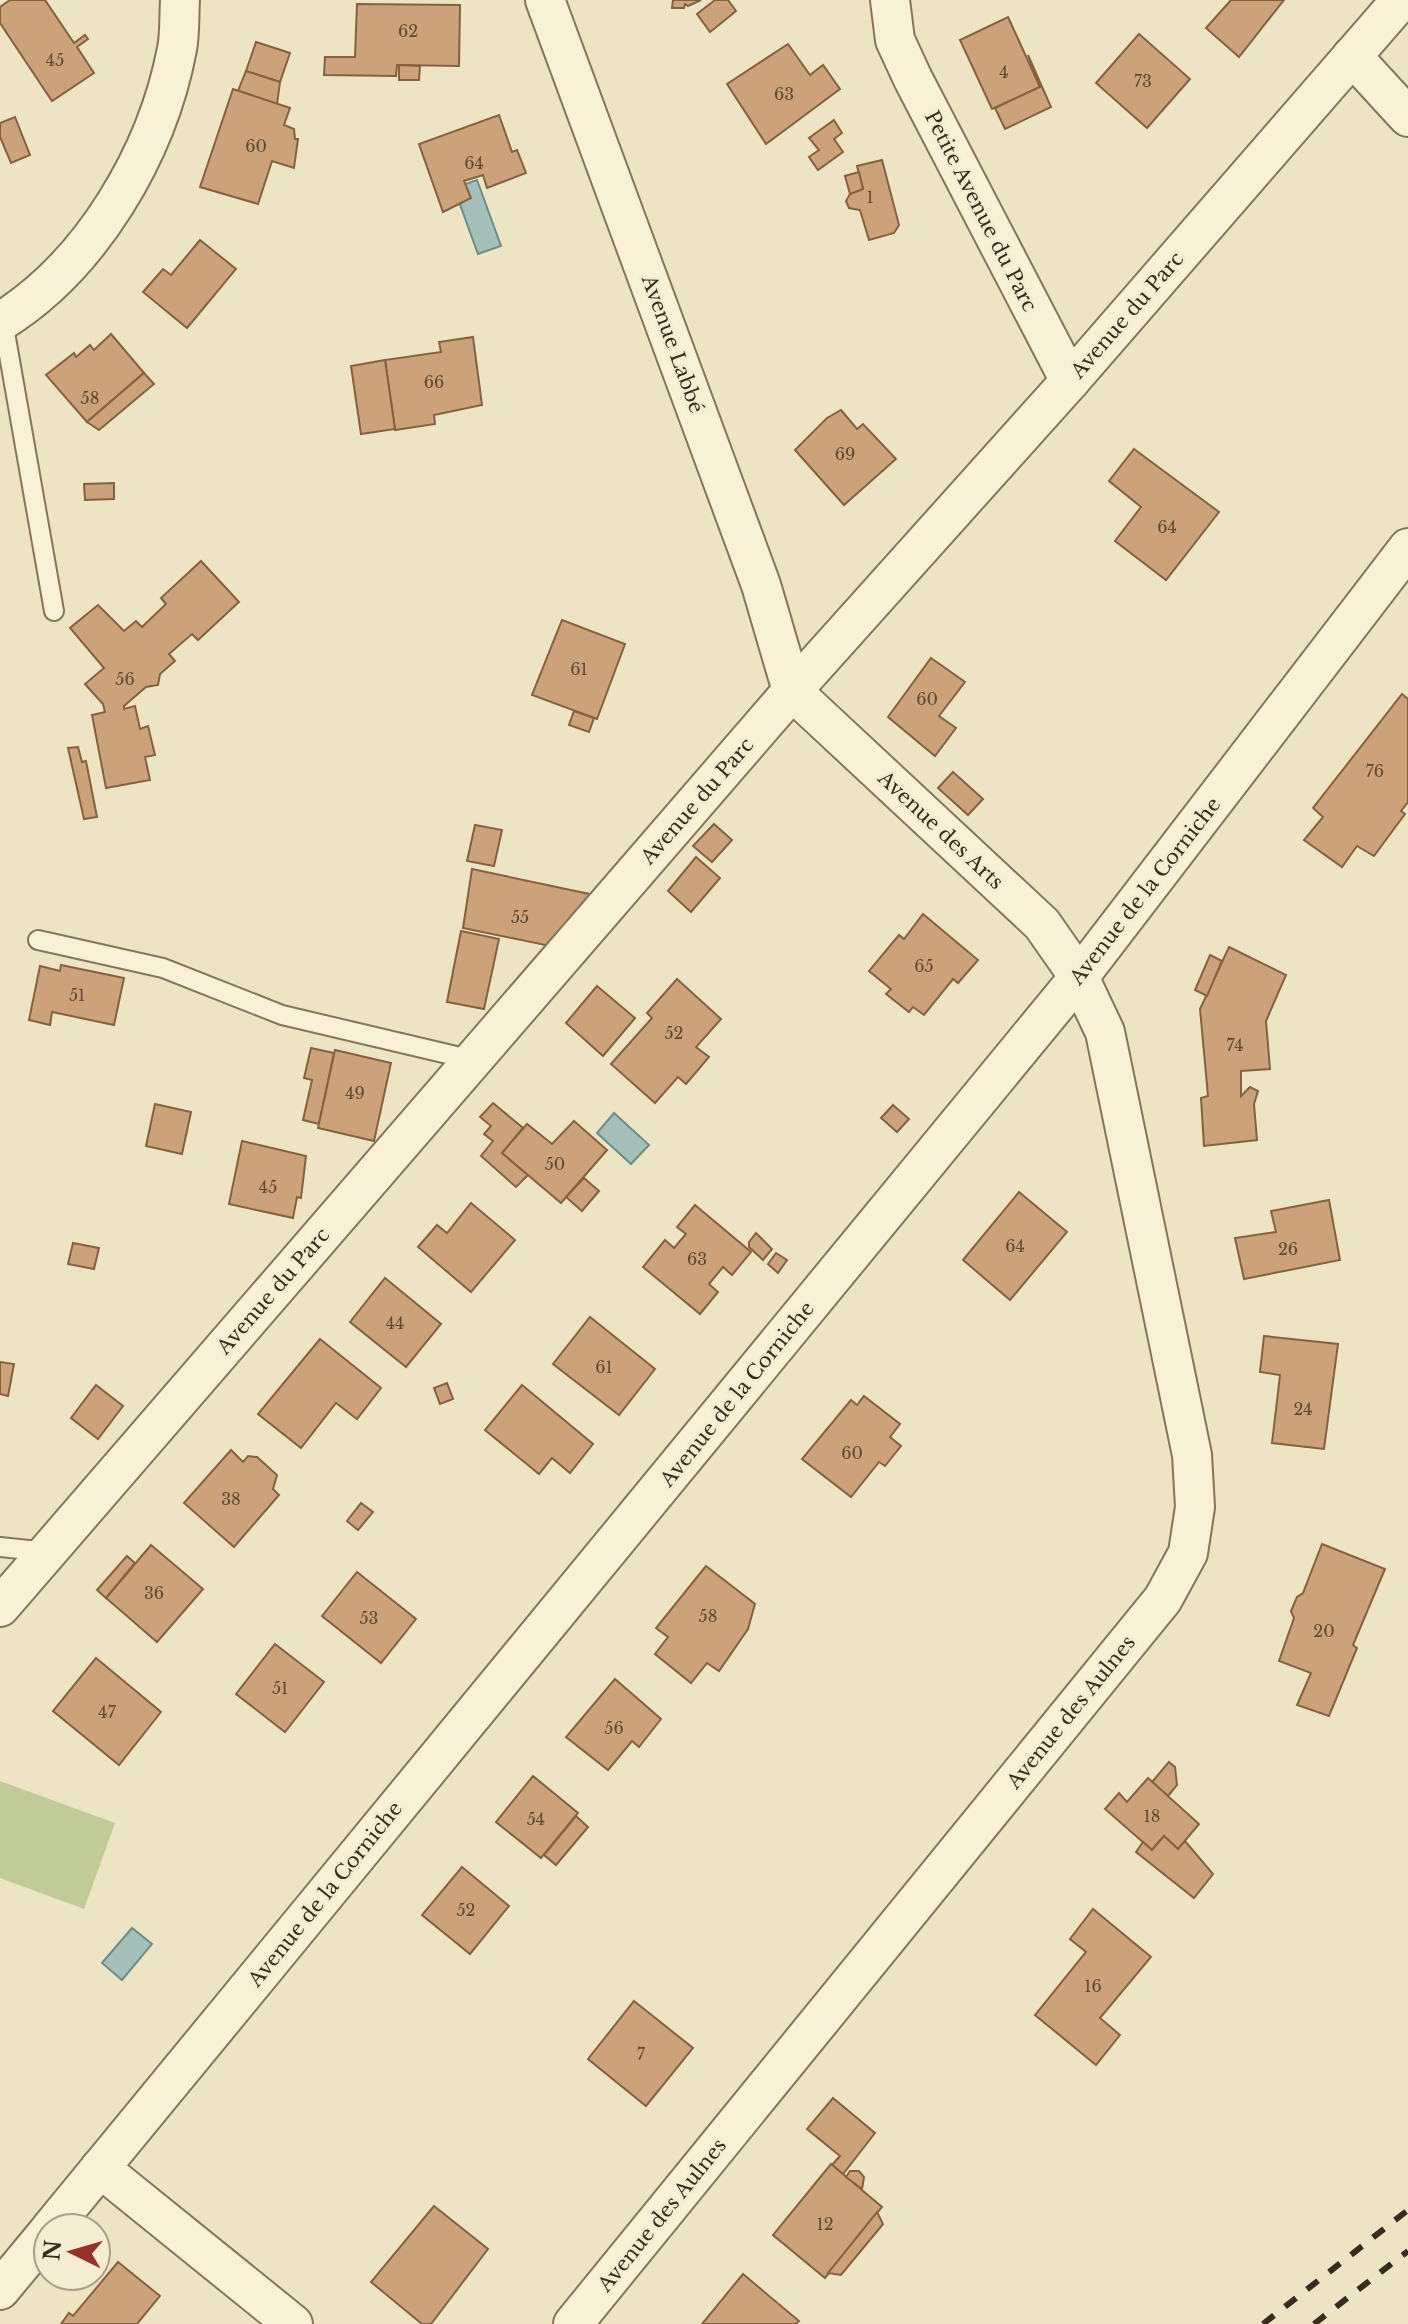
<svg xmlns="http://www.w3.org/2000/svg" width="1408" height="2324" viewBox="0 0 1408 2324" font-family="'Libre Baskerville',serif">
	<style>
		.green { fill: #c1cb97 }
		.water { fill: #a5c0ba; stroke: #6c8e88; stroke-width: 2 }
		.building { fill: #cba279; stroke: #866140; stroke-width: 2 }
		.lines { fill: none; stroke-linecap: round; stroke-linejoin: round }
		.service-casing { stroke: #87755a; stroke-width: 22 }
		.minor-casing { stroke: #87755a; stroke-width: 42 }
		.service { stroke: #f8f1d6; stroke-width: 18 }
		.minor { stroke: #f8f1d6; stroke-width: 38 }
		.rail { stroke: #372c1e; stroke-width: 6; stroke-dasharray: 14 14; stroke-linecap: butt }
		.labels { text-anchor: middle; stroke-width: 6; stroke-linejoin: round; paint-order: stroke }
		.number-label { font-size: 16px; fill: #5c4a35 }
		.street-label { font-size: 20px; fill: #372c1e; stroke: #f5edd2 }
	</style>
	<rect width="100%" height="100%" fill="#ede4c3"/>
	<polygon class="green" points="0,1781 115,1823 84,1909 0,1878"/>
	<g class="water">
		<polygon points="477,180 501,246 478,254 454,188"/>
		<polygon points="614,1113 649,1145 631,1164 597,1133"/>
		<polygon points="132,1928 152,1944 122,1980 102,1963"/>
	</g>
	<g class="building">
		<polygon points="10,0 45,0 74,43 85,35 88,39 77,47 94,73 52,101 0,23 0,7"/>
		<polygon points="673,0 701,0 688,6 685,4 684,8 672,8"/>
		<polygon points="715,0 728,0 736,11 710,32 697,14"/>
		<polygon points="1231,0 1284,0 1239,57 1206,28"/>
		<polygon points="357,4 460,5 459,66 397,65 396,76 324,75 325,57 355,57"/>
		<polygon points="1008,17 1040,87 992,109 960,40"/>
		<polygon points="1139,34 1190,79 1147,128 1096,83"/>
		<polygon points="256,42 290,53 280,82 246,71"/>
		<polygon points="788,44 810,75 823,65 840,89 766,144 727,84"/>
		<polygon points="1028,55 1051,107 1005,129 995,108 1040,87"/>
		<polygon points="399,65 420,66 419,80 399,80"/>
		<polygon points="246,71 280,82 277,104 238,91"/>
		<polygon points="233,89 290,108 284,125 294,129 295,139 298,139 294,168 272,161 258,204 200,187"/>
		<polygon points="499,115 512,152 517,150 526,173 487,188 483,175 464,181 471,198 443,212 419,144"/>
		<polygon points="15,117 30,155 11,163 0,137 0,123"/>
		<polygon points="834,120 842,133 834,139 843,152 818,170 809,157 819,150 809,138"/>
		<polygon points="882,160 899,225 894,233 869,240 860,210 849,208 846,201 850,194 863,189 857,166"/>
		<polygon points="859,172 863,189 850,194 845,176"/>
		<polygon points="200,240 236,269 187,328 143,292 163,269 171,275"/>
		<polygon points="111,334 144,373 87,422 46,375 74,353 76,357 90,345 94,350"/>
		<polygon points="473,337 482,405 434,415 435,424 395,430 385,360 441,352 439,342"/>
		<polygon points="385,360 395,429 361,434 351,366"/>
		<polygon points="144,373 154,384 99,430 87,422"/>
		<polygon points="841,410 857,429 863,424 896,459 844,505 795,450 827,418"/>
		<polygon points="1134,449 1219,512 1166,580 1115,541 1141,507 1109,481"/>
		<polygon points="114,483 114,499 85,500 84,484"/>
		<polygon points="201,561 239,602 198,640 192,634 169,654 175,661 160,674 158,685 146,687 124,706 124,709 135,706 140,729 148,726 155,755 145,757 150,780 106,788 92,715 105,712 103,704 85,684 104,668 70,628 98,605 124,631 136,621 142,627 166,604 161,598"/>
		<polygon points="562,620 625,644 597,719 532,695"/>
		<polygon points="931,658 965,682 939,716 956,728 935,756 888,717"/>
		<polygon points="1402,694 1408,699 1408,802 1401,811 1405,814 1374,856 1357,846 1342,867 1304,840 1323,817 1313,808"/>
		<polygon points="574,711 594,718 589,732 569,725"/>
		<polygon points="78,747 82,762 86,761 97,817 84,819 68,748"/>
		<polygon points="953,772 983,799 968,815 938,788"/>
		<polygon points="714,824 732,840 712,862 693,846"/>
		<polygon points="475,825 502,830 494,866 467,861"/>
		<polygon points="696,857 720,878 691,912 668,891"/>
		<polygon points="472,869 594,895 550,946 463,928"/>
		<polygon points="923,914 978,960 958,983 953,979 924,1015 913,1007 909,1012 886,994 891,989 869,971 899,935 904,939"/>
		<polygon points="461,931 499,939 484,1009 447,1002"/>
		<polygon points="1229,947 1286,975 1266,1021 1270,1069 1241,1071 1241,1096 1250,1087 1258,1091 1254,1104 1257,1140 1204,1146 1201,1098 1208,1096 1200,1009"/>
		<polygon points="1210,955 1222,961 1207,996 1195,990"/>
		<polygon points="61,965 124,978 114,1025 52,1012 50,1025 29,1020 40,966 60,971"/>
		<polygon points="677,979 721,1019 696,1047 709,1057 686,1084 678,1077 655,1103 611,1064 652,1018 647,1013"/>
		<polygon points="597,986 635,1018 603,1056 566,1023"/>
		<polygon points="311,1048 334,1053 319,1124 303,1120 312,1080 304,1078"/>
		<polygon points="335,1050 391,1063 374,1141 318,1128"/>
		<polygon points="493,1103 523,1128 502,1153 528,1175 516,1187 481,1156 493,1141 484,1134 491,1126 480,1117"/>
		<polygon points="155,1104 191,1112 182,1154 146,1146"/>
		<polygon points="893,1105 909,1119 897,1132 881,1118"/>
		<polygon points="574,1121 607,1150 561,1203 502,1153 527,1124 552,1144"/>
		<polygon points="242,1141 306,1156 301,1198 297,1197 293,1218 229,1204"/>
		<polygon points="584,1178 599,1191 582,1211 566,1197"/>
		<polygon points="1019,1192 1067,1232 1010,1300 963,1260"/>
		<polygon points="1329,1200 1340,1260 1244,1279 1235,1238 1276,1232 1271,1211"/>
		<polygon points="471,1203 515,1240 471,1292 418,1247 437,1225 447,1233"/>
		<polygon points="695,1205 751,1252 732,1275 723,1267 709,1284 718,1292 700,1314 643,1267 665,1240 674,1248 686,1234 677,1227"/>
		<polygon points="756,1233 772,1249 763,1260 749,1247 749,1242"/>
		<polygon points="73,1243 99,1248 94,1269 68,1264"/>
		<polygon points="776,1253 787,1260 778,1273 768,1264"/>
		<polygon points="385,1278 441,1324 406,1367 350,1322"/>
		<polygon points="590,1317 655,1369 619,1415 553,1364"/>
		<polygon points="1264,1336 1338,1344 1324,1449 1272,1443 1280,1375 1260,1372"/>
		<polygon points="320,1339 381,1388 357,1419 336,1403 301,1448 258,1414"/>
		<polygon points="0,1362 14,1364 8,1396 0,1394"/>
		<polygon points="447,1383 453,1399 440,1404 434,1388"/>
		<polygon points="96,1385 123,1406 98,1439 71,1418"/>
		<polygon points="522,1385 593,1444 570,1473 552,1458 539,1474 485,1430"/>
		<polygon points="864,1396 900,1424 890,1437 901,1446 885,1466 879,1462 851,1497 802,1459 851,1400 857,1405"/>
		<polygon points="231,1450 243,1462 248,1456 257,1457 277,1475 273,1489 279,1495 234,1547 184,1503"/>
		<polygon points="361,1503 373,1512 358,1530 347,1521"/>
		<polygon points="1322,1544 1385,1569 1353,1645 1357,1648 1329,1716 1297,1705 1311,1673 1279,1661 1294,1618 1291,1611 1297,1597 1303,1593"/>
		<polygon points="151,1545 203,1589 157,1642 106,1598"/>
		<polygon points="127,1556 135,1563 106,1598 97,1590"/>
		<polygon points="706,1566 755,1604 748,1629 719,1671 707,1663 691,1683 655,1654 668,1637 656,1628"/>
		<polygon points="357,1572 416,1619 381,1663 322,1616"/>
		<polygon points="275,1644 324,1682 285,1732 236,1694"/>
		<polygon points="96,1658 161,1712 119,1765 53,1711"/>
		<polygon points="615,1679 661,1719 639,1747 632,1741 608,1770 566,1737"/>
		<polygon points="1169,1762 1175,1767 1177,1785 1168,1796 1152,1782"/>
		<polygon points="533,1776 578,1813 541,1858 496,1822"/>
		<polygon points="1148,1778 1199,1824 1178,1849 1164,1836 1152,1850 1105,1809 1119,1793 1127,1802"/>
		<polygon points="576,1816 588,1827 556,1865 544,1855"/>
		<polygon points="1164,1836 1178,1849 1185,1841 1213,1874 1194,1898 1136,1852 1143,1842 1152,1850"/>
		<polygon points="462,1867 509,1906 470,1954 422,1915"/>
		<polygon points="1093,1909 1151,1957 1100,2018 1120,2035 1096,2065 1035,2015 1086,1952 1070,1939"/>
		<polygon points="634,2001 693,2048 646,2106 588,2059"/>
		<polygon points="833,2098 875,2133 843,2174 832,2165 840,2156 807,2129"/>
		<polygon points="831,2164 882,2207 825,2278 773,2235"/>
		<polygon points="850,2171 859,2171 864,2177 862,2189 846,2177"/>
		<polygon points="434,2206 488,2249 431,2324 422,2324 371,2282"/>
		<polygon points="877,2212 883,2224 841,2275 828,2273"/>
		<polygon points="118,2262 160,2296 137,2324 61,2324 69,2313 73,2316"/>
		<polygon points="743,2274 799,2321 796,2324 702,2324"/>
	</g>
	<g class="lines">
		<defs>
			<g id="service">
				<polyline points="3,321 54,611"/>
				<polyline points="38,940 163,968 282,1015 473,1060"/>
				<polyline points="0,1547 48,1552"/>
			</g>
			<g id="minor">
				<polyline points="545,0 761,585 792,691 1042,924 1079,977 1105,1032 1192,1455 1195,1507 1188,1553 1163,1599 573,2324"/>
				<polyline points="890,0 895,40 913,79 1070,381"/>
				<polyline points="1352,56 1408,117"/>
				<path d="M0,322C91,266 157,154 177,49C180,34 179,16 180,0"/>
				<polyline points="0,1607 792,691 1070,381 1401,0"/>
				<polyline points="100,2168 293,2324"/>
				<polyline points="51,2228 1079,977 1408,548"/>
				<polyline points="0,2290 48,2232"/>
			</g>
		</defs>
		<use href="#service" class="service-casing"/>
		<use href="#minor" class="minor-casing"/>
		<use href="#service" class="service"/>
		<use href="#minor" class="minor"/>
		<g class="rail">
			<polyline points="1263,2324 1408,2210"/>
			<polyline points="1314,2324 1408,2251"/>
		</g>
	</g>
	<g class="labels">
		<g class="number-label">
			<text x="408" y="37">62</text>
			<text x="55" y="66">45</text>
			<text x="1004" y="78">4</text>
			<text x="1143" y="87">73</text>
			<text x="784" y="100">63</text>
			<text x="256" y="152">60</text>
			<text x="474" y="169">64</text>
			<text x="870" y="203">1</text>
			<text x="434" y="388">66</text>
			<text x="90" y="404">58</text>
			<text x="845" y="460">69</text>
			<text x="1167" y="533">64</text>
			<text x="579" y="675">61</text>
			<text x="125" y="685">56</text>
			<text x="927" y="705">60</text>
			<text x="1375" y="777">76</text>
			<text x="520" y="923">55</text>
			<text x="924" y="972">65</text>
			<text x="77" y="1001">51</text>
			<text x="674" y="1039">52</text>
			<text x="1235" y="1051">74</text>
			<text x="355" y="1099">49</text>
			<text x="555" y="1170">50</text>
			<text x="268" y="1193">45</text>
			<text x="1015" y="1252">64</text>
			<text x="1288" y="1255">26</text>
			<text x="697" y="1265">63</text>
			<text x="395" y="1329">44</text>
			<text x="604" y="1373">61</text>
			<text x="1303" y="1415">24</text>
			<text x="852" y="1459">60</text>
			<text x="231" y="1505">38</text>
			<text x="154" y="1599">36</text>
			<text x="708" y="1622">58</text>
			<text x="369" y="1624">53</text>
			<text x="1324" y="1637">20</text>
			<text x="280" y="1694">51</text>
			<text x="107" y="1718">47</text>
			<text x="614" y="1734">56</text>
			<text x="1152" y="1822">18</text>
			<text x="536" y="1825">54</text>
			<text x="466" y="1916">52</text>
			<text x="1093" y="1992">16</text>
			<text x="641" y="2060">7</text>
			<text x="825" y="2230">12</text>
		</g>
		<g class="street-label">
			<text transform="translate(981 211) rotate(63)" y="7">Petite Avenue du Parc</text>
			<text transform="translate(1127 315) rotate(-49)" y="7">Avenue du Parc</text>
			<text transform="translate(673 344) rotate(70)" y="7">Avenue Labbé</text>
			<text transform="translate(697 801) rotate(-49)" y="7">Avenue du Parc</text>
			<text transform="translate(941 830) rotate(43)" y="7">Avenue des Arts</text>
			<text transform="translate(1145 891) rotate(-52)" y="7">Avenue de la Corniche</text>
			<text transform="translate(273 1291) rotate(-49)" y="7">Avenue du Parc</text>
			<text transform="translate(737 1394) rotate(-51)" y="7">Avenue de la Corniche</text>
			<text transform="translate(1071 1712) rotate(-51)" y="7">Avenue des Aulnes</text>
			<text transform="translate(325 1894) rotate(-51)" y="7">Avenue de la Corniche</text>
			<text transform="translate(662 2215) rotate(-51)" y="7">Avenue des Aulnes</text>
		</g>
	</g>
	<g transform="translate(72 2252) rotate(275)"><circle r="38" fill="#f5edd2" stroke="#a9a08a" stroke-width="2"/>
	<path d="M0-6L14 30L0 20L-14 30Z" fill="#95332b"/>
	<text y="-12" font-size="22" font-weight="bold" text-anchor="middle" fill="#372c1e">N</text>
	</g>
</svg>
